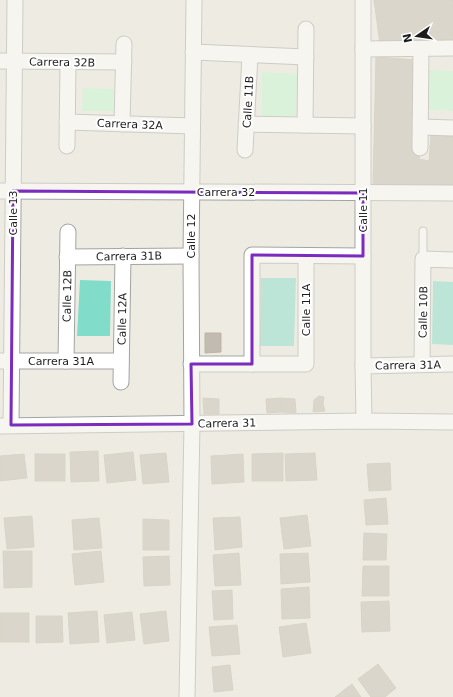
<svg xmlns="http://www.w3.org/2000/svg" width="453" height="697" viewBox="0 0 453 697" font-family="'DejaVu Sans',sans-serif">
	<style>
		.park { fill: #bff8ce }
		.pitch { fill: #81dcc9 }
		.building { fill: #c2bbb2; stroke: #bfb5a5 }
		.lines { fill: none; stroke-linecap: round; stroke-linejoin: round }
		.service-casing { stroke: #a3a3a3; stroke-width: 9 }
		.minor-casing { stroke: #a3a3a3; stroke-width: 17 }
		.service { stroke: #fff; stroke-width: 7 }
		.minor { stroke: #fff; stroke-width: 15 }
		.marked { fill: none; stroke: #7b2cbf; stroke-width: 3; stroke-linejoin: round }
		.labels { text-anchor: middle; stroke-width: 4; stroke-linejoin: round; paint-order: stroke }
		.street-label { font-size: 11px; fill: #1c1c1c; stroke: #fff }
	</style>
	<rect width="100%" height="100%" fill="#eeece2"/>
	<g class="park">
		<polygon points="430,70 453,71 453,111 428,109"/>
		<polygon points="262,72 297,74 296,116 262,116"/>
		<polygon points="83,88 114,89 113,111 82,111"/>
	</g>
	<g class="pitch">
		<polygon points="261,278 296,278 294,346 260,346"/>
		<polygon points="80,280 111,281 110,336 77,336"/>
		<polygon points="433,281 453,282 453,345 432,344"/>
	</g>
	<g class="building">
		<polygon points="374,0 453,0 453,41 380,44"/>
		<polygon points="376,57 418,60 420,148 419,159 429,161 431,135 453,136 453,185 373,185"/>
		<polygon points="205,333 221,333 221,352 205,353"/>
		<polygon points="319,396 324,397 323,404 325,411 313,412 314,400"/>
		<polygon points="203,398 219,399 219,414 204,414"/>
		<polygon points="281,398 295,399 296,413 281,412"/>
		<polygon points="281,398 281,412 267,413 266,399"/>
		<polygon points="98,451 99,481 71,482 70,452"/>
		<polygon points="133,452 136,480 107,483 104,455"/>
		<polygon points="166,453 169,482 143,484 140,455"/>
		<polygon points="283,453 283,481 252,481 252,454"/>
		<polygon points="315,453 317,480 286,481 285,454"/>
		<polygon points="24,454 27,478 0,481 0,456"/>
		<rect x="35" y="454" width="30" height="27"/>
		<polygon points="243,454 244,482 212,484 211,456"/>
		<polygon points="390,463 391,490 369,491 367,464"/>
		<polygon points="386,498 388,524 366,525 364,500"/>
		<polygon points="307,515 311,546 284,549 280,518"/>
		<polygon points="32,516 34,547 7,549 4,518"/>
		<polygon points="240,517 242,547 215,550 213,518"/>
		<polygon points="99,518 102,548 74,550 72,520"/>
		<polygon points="143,519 169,520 169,550 143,550"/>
		<polygon points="364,533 387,534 386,560 363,560"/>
		<polygon points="3,551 32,551 32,587 4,588"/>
		<polygon points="101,551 104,582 75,585 72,554"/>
		<polygon points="239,553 241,585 215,586 213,555"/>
		<polygon points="308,553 310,582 281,584 280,554"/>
		<polygon points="169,556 170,585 144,586 143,557"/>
		<polygon points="363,566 389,566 389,596 362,596"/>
		<polygon points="309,587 310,618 282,619 281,589"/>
		<polygon points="232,590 233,619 214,620 212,591"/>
		<polygon points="389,601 390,631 362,632 361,602"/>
		<polygon points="97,611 99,642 70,644 68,613"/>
		<polygon points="166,611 169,641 144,644 140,614"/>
		<polygon points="132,612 135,640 107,643 104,615"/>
		<rect x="0" y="613" width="29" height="29"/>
		<polygon points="36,616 62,616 63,642 36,643"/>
		<polygon points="306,623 311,653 283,657 279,627"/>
		<polygon points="237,625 240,654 212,656 209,627"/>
		<polygon points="378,664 396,688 385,697 371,697 358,679"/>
		<polygon points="230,665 233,690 214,692 212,667"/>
		<polygon points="352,684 361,697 335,697"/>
	</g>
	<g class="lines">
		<defs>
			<polyline id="service" points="423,231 423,259"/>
			<g id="minor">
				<polyline points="363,0 363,366 364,421"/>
				<polyline points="363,49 453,48"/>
				<polyline points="193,52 306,57"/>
				<polyline points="0,61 124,62"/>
				<polyline points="67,122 192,126"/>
				<polyline points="122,124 124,44"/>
				<polyline points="246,124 363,126"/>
				<polyline points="305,125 306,29"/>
				<polyline points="421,127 453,128"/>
				<polyline points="67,146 68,62"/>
				<polyline points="420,148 421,49"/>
				<polyline points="245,150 250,55"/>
				<polyline points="0,191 453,193"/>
				<polyline points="67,257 191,256"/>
				<polyline points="0,361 121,361"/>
				<polyline points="66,361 68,232"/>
				<polyline points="191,364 306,364 306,256"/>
				<polyline points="252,364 252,255 363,256"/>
				<polyline points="422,364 423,259 453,260"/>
				<polyline points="363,366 453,364"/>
				<polyline points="121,382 123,256"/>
				<polyline points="11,425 15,0"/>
				<polyline points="0,426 364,421 453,422"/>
				<polyline points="187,697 192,424 191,256 194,0"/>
			</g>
		</defs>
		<use href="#service" class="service-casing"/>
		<use href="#minor" class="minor-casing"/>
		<use href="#service" class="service"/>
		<use href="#minor" class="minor"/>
	</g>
	<path d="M0 0H453V697H0ZM13,191L363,193V256L252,255V364H191L192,424L11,425Z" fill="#eeece2" fill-opacity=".55" fill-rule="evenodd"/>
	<path class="marked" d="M13,191L363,193V256L252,255V364H191L192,424L11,425Z"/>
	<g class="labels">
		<g class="street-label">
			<text transform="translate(62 62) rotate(1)" y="4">Carrera 32B</text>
			<text transform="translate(248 102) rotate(-87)" y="4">Calle 11B</text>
			<text transform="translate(130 124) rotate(2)" y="4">Carrera 32A</text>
			<text x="226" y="196">Carrera 32</text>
			<text transform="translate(363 210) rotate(-90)" y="4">Calle 11</text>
			<text transform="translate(13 213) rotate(-90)" y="4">Calle 13</text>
			<text transform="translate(191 236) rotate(-90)" y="4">Calle 12</text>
			<text transform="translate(129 256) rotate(-1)" y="4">Carrera 31B</text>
			<text transform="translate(67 296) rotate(-89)" y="4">Calle 12B</text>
			<text transform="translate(306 310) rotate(-90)" y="4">Calle 11A</text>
			<text transform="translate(423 312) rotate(-89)" y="4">Calle 10B</text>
			<text transform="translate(122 319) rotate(-89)" y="4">Calle 12A</text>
			<text x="61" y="365">Carrera 31A</text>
			<text transform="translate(408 365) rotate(-1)" y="4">Carrera 31A</text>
			<text transform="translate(227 423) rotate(-1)" y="4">Carrera 31</text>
		</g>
	</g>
	<g transform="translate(417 36) rotate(257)" stroke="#ffffff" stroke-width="3" paint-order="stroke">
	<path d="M0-3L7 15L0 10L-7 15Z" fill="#1c1c1c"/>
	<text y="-6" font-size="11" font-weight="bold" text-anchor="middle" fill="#1c1c1c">N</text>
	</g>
</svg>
